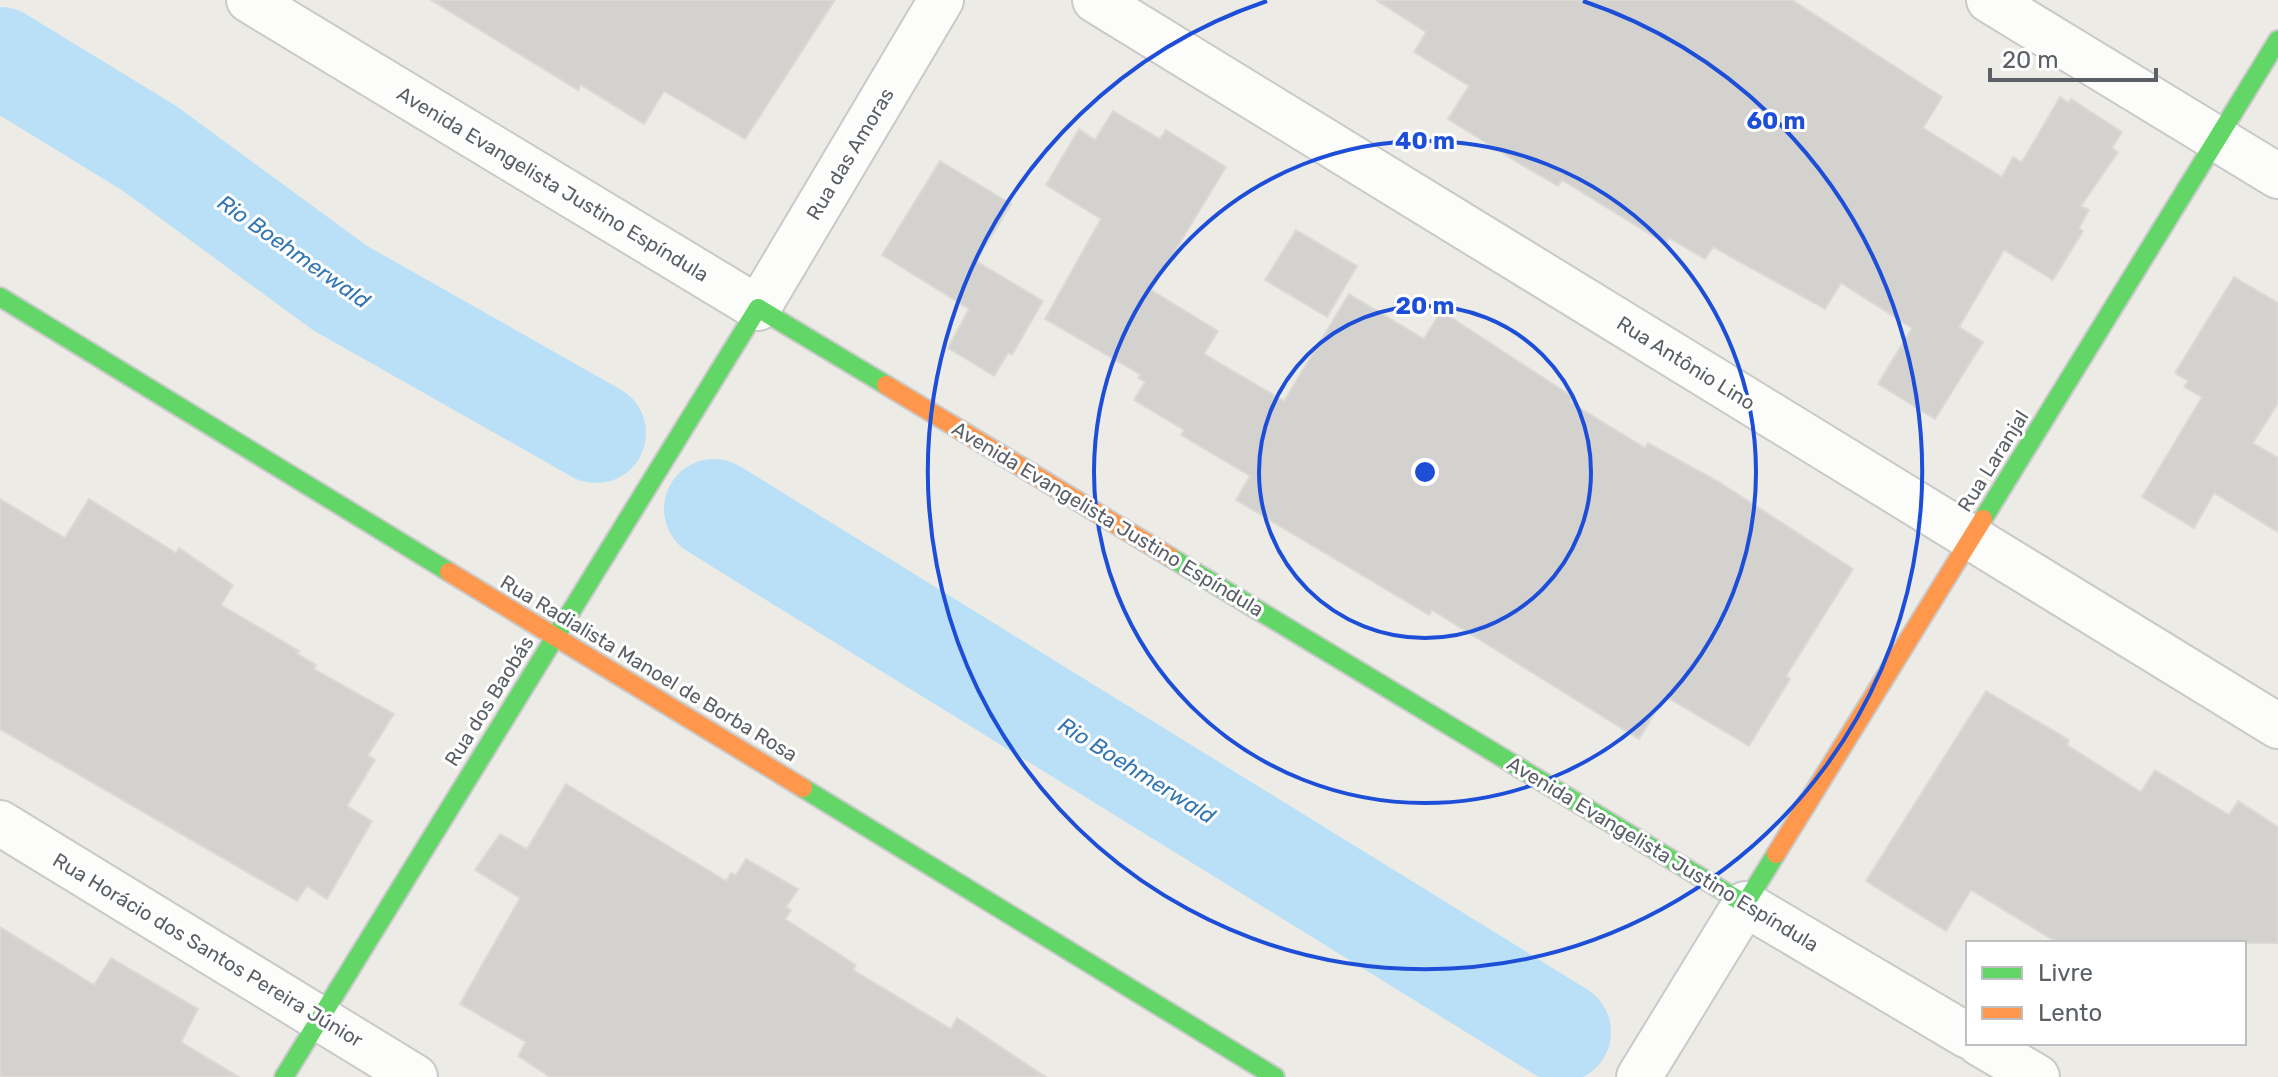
<svg xmlns="http://www.w3.org/2000/svg" width="2278" height="1077" viewBox="0 0 2278 1077" font-family="Rubik,sans-serif">
	<style>
		.lines { fill: none; stroke-linecap: round; stroke-linejoin: round }
		.river { stroke: #bae0f8; stroke-width: 100 }
		.building { fill: #d3d2cf; stroke: #dcdad6; stroke-width: 2 }
		.street-casing { stroke: #c9c9c9; stroke-width: 48 }
		.fast-casing { stroke: #cacaca; stroke-width: 22 }
		.slow-casing { stroke: #cacaca; stroke-width: 22 }
		.street { stroke: #fcfcfb; stroke-width: 44 }
		.fast { stroke: #63d668; stroke-width: 18 }
		.slow { stroke: #ff974d; stroke-width: 18 }
		.ring { fill: none; stroke: #1d4ed8; stroke-width: 4 }
		.labels { text-anchor: middle; stroke-width: 6; stroke-linejoin: round; paint-order: stroke }
		.street-label { font-size: 20px; fill: #5b6066; stroke: #fff }
		.water-label { font-size: 22px; font-style: italic; fill: #3477b2; stroke: #fff }
		.centre { fill: #1d4ed8; stroke: #fff; stroke-width: 4 }
		.ring-label { font-size: 24px; text-anchor: middle; font-weight: bold; fill: #1d4ed8; stroke: #fff; stroke-width: 6; stroke-linejoin: round; paint-order: stroke }
	</style>
	<rect width="100%" height="100%" fill="#edebe6"/>
	<g class="lines">
		<g class="river">
			<polyline points="0,57 149,148 340,288 596,433"/>
			<polyline points="714,509 1561,1032"/>
		</g>
	</g>
	<g class="building">
		<polygon points="431,0 835,0 745,139 664,91 644,124 581,85 578,90"/>
		<polygon points="1376,0 1792,0 1942,97 1923,128 2002,177 2013,157 2022,162 2060,97 2069,103 2071,99 2122,132 2112,148 2118,152 2081,206 2089,210 2079,228 2083,231 2053,280 2004,250 1959,327 1983,342 1935,419 1878,384 1912,328 1841,283 1825,309 1713,247 1705,259 1669,238 1666,244 1562,180 1558,186 1520,164 1448,119 1469,86 1414,52 1426,32"/>
		<polygon points="1113,111 1160,139 1166,130 1226,167 1151,290 1218,331 1204,354 1284,401 1349,294 1424,339 1441,311 1573,397 1570,402 1645,448 1648,443 1719,482 1853,569 1786,676 1790,679 1749,746 1665,696 1639,739 1432,610 1429,615 1236,500 1250,476 1181,435 1184,430 1134,400 1145,382 1138,378 1141,375 1045,319 1101,219 1046,185 1079,129 1095,140"/>
		<polygon points="940,161 1011,204 976,261 1043,301 1012,355 1008,353 994,376 948,348 969,309 882,255"/>
		<polygon points="1296,230 1357,266 1327,317 1265,280"/>
		<polygon points="2234,277 2278,303 2278,403 2253,443 2278,458 2278,532 2214,493 2194,528 2142,497 2202,397 2184,387 2188,381 2175,373"/>
		<polygon points="0,499 65,538 89,499 176,553 179,548 233,585 221,605 299,651 296,653 316,665 314,669 394,714 368,755 375,760 347,806 372,821 327,899 307,886 297,901 0,729"/>
		<polygon points="1986,691 2069,740 2067,745 2141,792 2155,770 2229,815 2238,801 2278,827 2278,943 2058,943 1971,890 1946,931 1866,881"/>
		<polygon points="566,784 726,881 731,873 736,875 746,859 798,889 786,907 791,910 785,919 856,965 853,970 951,1029 957,1018 1046,1077 550,1077 518,1056 526,1042 460,1004 520,898 475,870 500,834 527,849"/>
		<polygon points="0,927 94,985 111,958 198,1009 181,1042 239,1077 0,1077"/>
	</g>
	<g class="lines">
		<defs>
			<g id="street">
				<polyline points="249,0 758,308 941,0"/>
				<polyline points="1095,0 2278,726"/>
				<polyline points="1989,0 2278,176"/>
				<polyline points="0,823 415,1077"/>
				<polyline points="1979,1043 2037,1077"/>
				<polyline points="1639,1077 1745,904 1968,1036"/>
			</g>
			<g id="fast">
				<polyline points="0,297 449,572"/>
				<polyline points="1983,519 2278,40"/>
				<polyline points="1170,557 1745,904 1776,854"/>
				<polyline points="803,788 1275,1077"/>
				<polyline points="284,1077 758,308 886,385"/>
			</g>
			<g id="slow">
				<polyline points="886,385 1170,557"/>
				<polyline points="449,572 803,788"/>
				<polyline points="1776,854 1983,519"/>
			</g>
		</defs>
		<use href="#street" class="street-casing"/>
		<use href="#fast" class="fast-casing"/>
		<use href="#slow" class="slow-casing"/>
		<use href="#street" class="street"/>
		<use href="#fast" class="fast"/>
		<use href="#slow" class="slow"/>
	</g>
	<g class="ring">
		<circle cx="1425" cy="472" r="166"/>
		<circle cx="1425" cy="472" r="331"/>
		<path d="M1583 1A497 497 0 1 1 1267 1"/>
	</g>
	<g class="labels">
		<g class="street-label">
			<text transform="translate(850 154) rotate(-59)" y="7">Rua das Amoras</text>
			<text transform="translate(553 184) rotate(31)" y="7">Avenida Evangelista Justino Espíndula</text>
			<text transform="translate(1686 363) rotate(32)" y="7">Rua Antônio Lino</text>
			<text transform="translate(1993 461) rotate(-58)" y="7">Rua Laranjal</text>
			<text transform="translate(1108 519) rotate(31)" y="7">Avenida Evangelista Justino Espíndula</text>
			<text transform="translate(649 668) rotate(31)" y="7">Rua Radialista Manoel de Borba Rosa</text>
			<text transform="translate(489 701) rotate(-58)" y="7">Rua dos Baobás</text>
			<text transform="translate(1663 854) rotate(31)" y="7">Avenida Evangelista Justino Espíndula</text>
			<text transform="translate(208 950) rotate(31)" y="7">Rua Horácio dos Santos Pereira Júnior</text>
		</g>
		<g class="water-label">
			<text transform="translate(294 251) rotate(35)" y="8">Rio Boehmerwald</text>
			<text transform="translate(1137 770) rotate(32)" y="8">Rio Boehmerwald</text>
		</g>
	</g>
	<circle cx="1425" cy="472" r="12" class="centre"/>
	<g class="ring-label">
		<text x="1776" y="129">60 m</text>
		<text x="1425" y="149">40 m</text>
		<text x="1425" y="314">20 m</text>
	</g>
	<rect x="1966" y="941" width="280" height="104" fill="#ffffff" stroke="#bdbfc2" stroke-width="2"/>
	<rect x="1982" y="967" width="40" height="12" fill="#63d668" stroke="#bdbfc2" stroke-width="2"/>
	<text x="2038" y="981" font-size="24" fill="#5b6066">Livre</text>
	<rect x="1982" y="1007" width="40" height="12" fill="#ff974d" stroke="#bdbfc2" stroke-width="2"/>
	<text x="2038" y="1021" font-size="24" fill="#5b6066">Lento</text>
	<path d="M1990 68v12h166v-12" fill="none" stroke="#5b6066" stroke-width="4"/>
	<text x="2002" y="68" font-size="24" fill="#5b6066" stroke="#ffffff" stroke-width="6" paint-order="stroke">20 m</text>
</svg>
